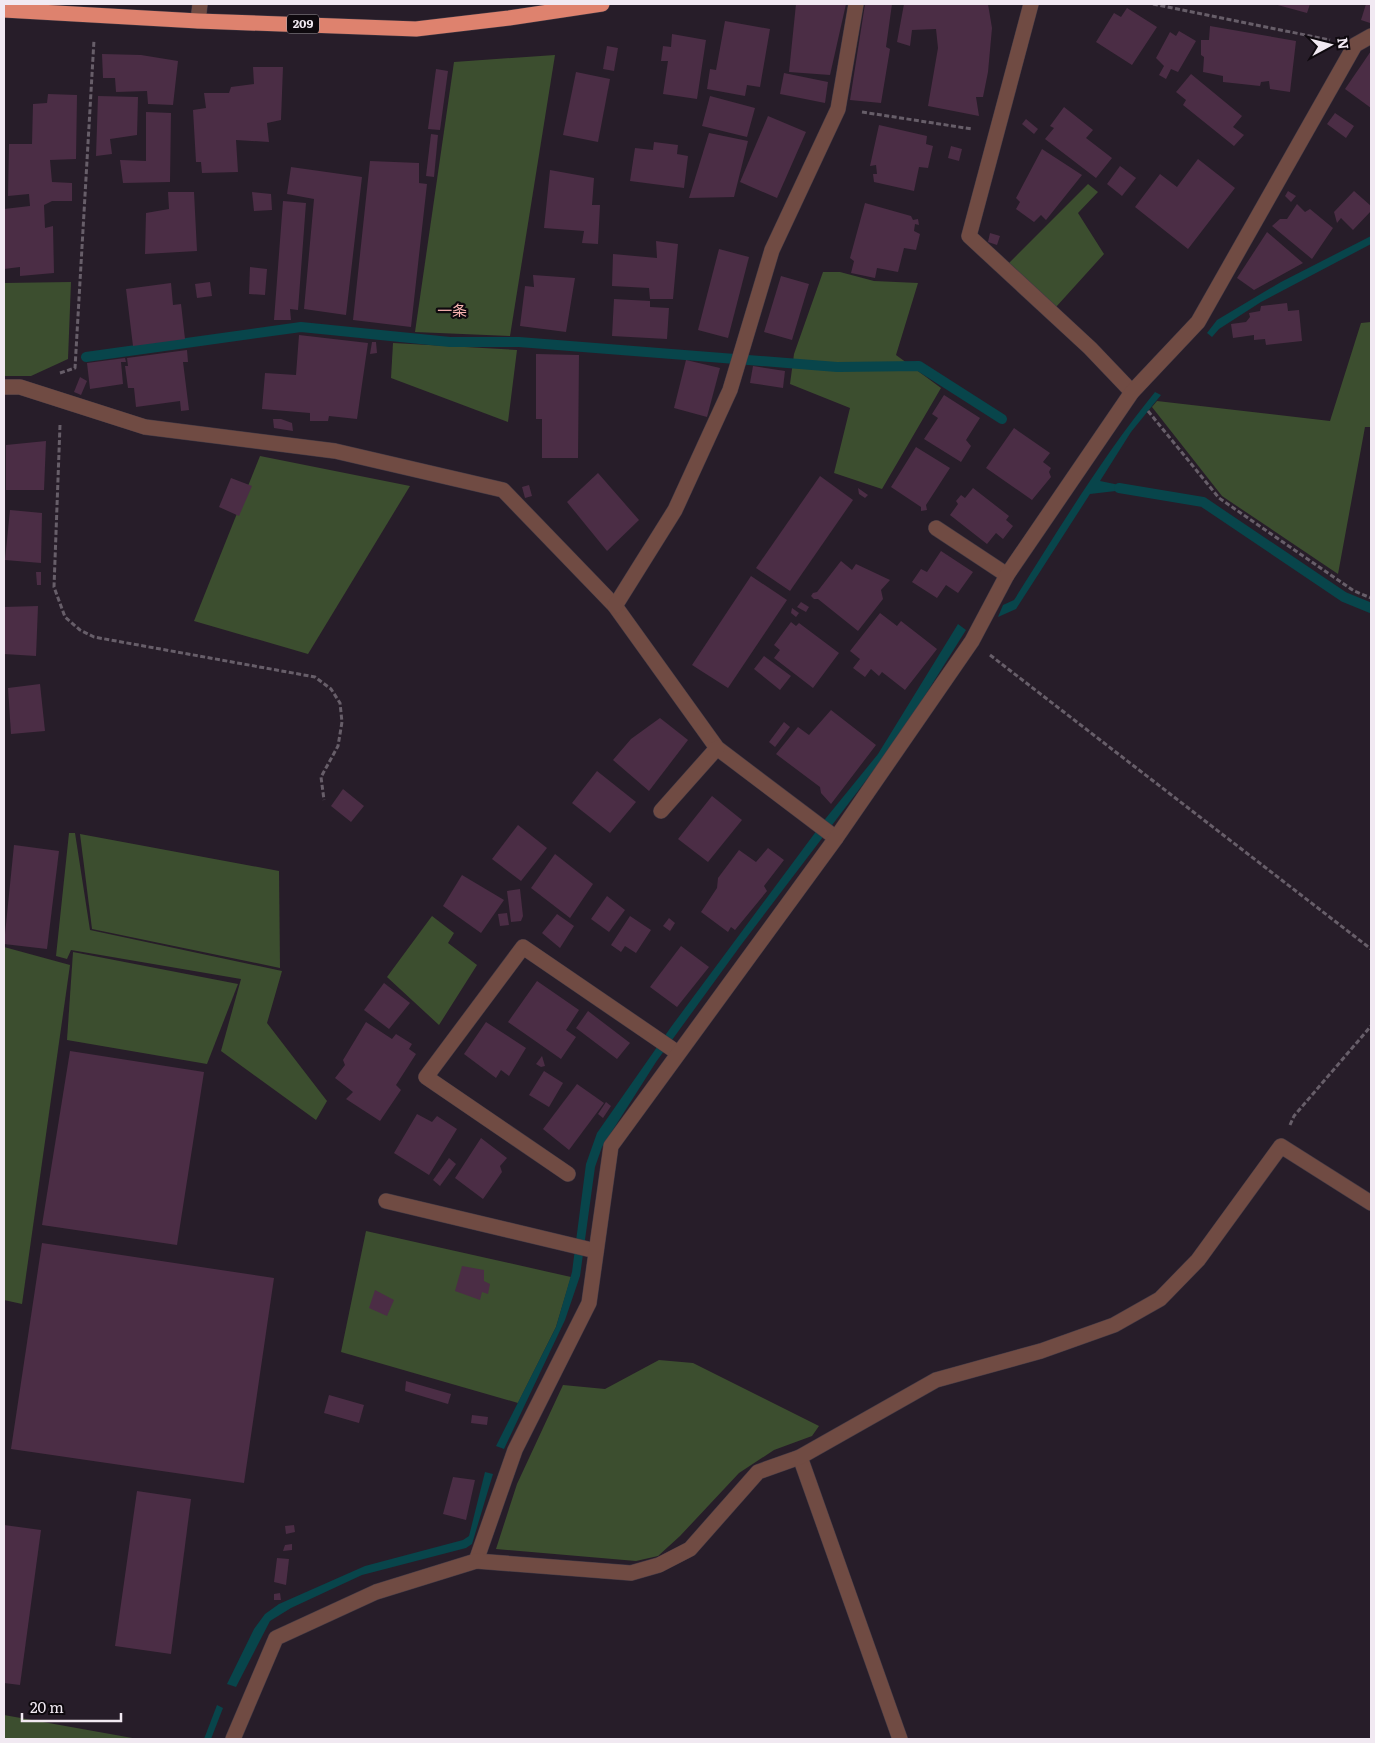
<svg xmlns="http://www.w3.org/2000/svg" width="1375" height="1743" viewBox="0 0 1375 1743" font-family="Literata,'Noto Sans JP',serif">
	<style>
		.green { fill: #3c4e2f }
		.water { fill: #08454b }
		.lines { fill: none; stroke-linecap: round; stroke-linejoin: round }
		.stream { stroke: #08454b; stroke-width: 10 }
		.building { fill: #4b2d45 }
		.lane-casing { stroke: #433a45; stroke-width: 16 }
		.street-casing { stroke: #433a45; stroke-width: 16 }
		.highway-casing { stroke: #433a45; stroke-width: 16 }
		.path { stroke: #675e69; stroke-width: 3; stroke-dasharray: 5 2.5; stroke-linecap: butt }
		.lane { stroke: #704b43; stroke-width: 15 }
		.street { stroke: #704b43; stroke-width: 15 }
		.highway { stroke: #de826e; stroke-width: 15 }
		.labels { text-anchor: middle; stroke-width: 4.5; stroke-linejoin: round; paint-order: stroke }
		.shield { fill: #0e090e; stroke: #ada6ae; stroke-width: 1 }
		.shield-label { font-size: 12px; font-weight: bold; fill: #f1e9f2 }
		.neighbourhood-label { font-size: 15px; fill: #f9b4b1; stroke: #0e090e }
	</style>
	<rect width="100%" height="100%" fill="#271d29"/>
	<g class="green">
		<polygon points="555,55 510,336 415,332 454,62"/>
		<polygon points="1088,184 1098,192 1078,213 1104,254 1056,307 1009,263"/>
		<polygon points="823,272 840,272 874,281 918,283 896,355 941,388 882,489 834,473 850,408 790,384 794,354"/>
		<polygon points="71,282 68,359 31,376 4,376 4,283"/>
		<polygon points="1371,322 1371,427 1365,427 1338,574 1222,496 1152,407 1157,401 1330,421 1361,323"/>
		<polygon points="393,343 517,350 508,422 391,378"/>
		<polygon points="260,456 410,486 308,654 194,621"/>
		<polygon points="69,833 75,833 90,930 282,971 267,1023 327,1101 316,1120 221,1051 241,979 71,950 67,959 56,956"/>
		<polygon points="80,834 279,871 280,968 92,929"/>
		<polygon points="432,916 454,933 448,943 477,965 439,1025 387,977"/>
		<polygon points="4,947 70,965 22,1304 4,1300"/>
		<polygon points="73,952 238,984 207,1064 67,1040"/>
		<polygon points="366,1231 571,1277 556,1327 518,1403 341,1352"/>
		<polygon points="659,1360 693,1363 819,1426 812,1436 774,1450 739,1473 680,1536 658,1556 636,1561 496,1549 517,1484 563,1385 605,1389"/>
		<polygon points="4,1715 138,1739 4,1739"/>
	</g>
	<g class="water">
		<polygon points="1371,236 1371,244 1261,302 1219,329 1212,337 1207,333 1217,320 1281,282"/>
		<path d="M1155,392L1161,395L1131,432L1100,481L1129,487L1133,489L1090,494L1016,609L998,617L1003,605L1014,600C1059,529 1102,457 1155,392Z"/>
		<polygon points="958,624 966,630 899,737 741,945 656,1062 602,1147 595,1167 580,1276 565,1320 504,1449 496,1446 556,1327 572,1272 586,1164 597,1133 671,1027 826,818 878,754"/>
		<polygon points="485,1472 493,1474 472,1544 466,1548 362,1575 291,1608 270,1621 236,1687 227,1684 254,1629 265,1614 279,1604 365,1566 463,1540 469,1536"/>
		<polygon points="217,1705 223,1708 211,1739 204,1739"/>
	</g>
	<g class="lines">
		<g class="stream">
			<polyline points="86,357 301,327 450,342 519,342 837,367 919,366 1002,419"/>
			<polyline points="1119,488 1203,502 1344,597 1371,608"/>
		</g>
	</g>
	<g class="building">
		<polygon points="796,4 846,4 830,75 789,72"/>
		<polygon points="865,4 892,4 886,47 890,49 881,103 850,100"/>
		<polygon points="904,4 988,4 992,28 988,72 983,97 976,97 979,116 928,106 938,48 936,29 912,30 910,46 897,42"/>
		<polygon points="1274,4 1310,4 1307,13"/>
		<polygon points="1366,4 1371,4 1370,23 1361,20"/>
		<polygon points="1127,8 1157,27 1132,65 1096,42 1114,13 1121,17"/>
		<polygon points="725,21 770,29 760,87 747,85 745,96 707,89 710,69 716,70"/>
		<polygon points="1210,26 1296,41 1290,92 1270,89 1269,81 1261,82 1260,86 1223,82 1223,76 1203,72 1204,57 1201,55 1201,40 1209,40"/>
		<polygon points="1179,31 1196,41 1178,72 1171,69 1166,79 1159,75 1164,66 1156,58 1170,32 1176,36"/>
		<polygon points="672,34 706,40 697,99 663,94 668,61 661,61 663,46 671,47"/>
		<polygon points="607,46 618,48 614,71 603,69"/>
		<polygon points="1371,51 1371,108 1345,89"/>
		<polygon points="102,54 141,55 178,61 173,105 148,104 147,91 116,92 115,78 103,78"/>
		<polygon points="253,67 283,67 281,120 267,123 269,142 236,140 238,172 202,173 201,162 196,162 193,110 206,108 204,93 229,93 231,87 254,84"/>
		<polygon points="436,69 448,71 440,130 428,129"/>
		<polygon points="576,72 610,79 598,142 563,135"/>
		<polygon points="784,73 828,82 825,103 780,94"/>
		<polygon points="1191,74 1242,116 1233,127 1244,135 1234,146 1183,105 1186,100 1176,92"/>
		<polygon points="48,94 77,95 76,159 50,160 52,182 72,183 72,201 52,201 44,205 45,228 53,226 54,273 20,276 20,267 4,269 4,209 30,206 29,194 8,196 9,144 32,144 33,104 47,103"/>
		<polygon points="98,96 138,97 137,135 110,139 112,154 96,156"/>
		<polygon points="710,96 755,108 747,137 702,126"/>
		<polygon points="1064,107 1093,130 1086,138 1112,158 1096,178 1045,139 1054,128 1050,126"/>
		<polygon points="146,112 171,113 170,182 123,183 120,160 146,161"/>
		<polygon points="1335,113 1354,126 1346,138 1327,124"/>
		<polygon points="768,116 806,132 777,198 740,182"/>
		<polygon points="1026,119 1038,129 1034,134 1022,124"/>
		<polygon points="879,125 927,136 926,144 933,146 928,168 919,167 914,191 874,182 873,174 877,174 876,165 870,166"/>
		<polygon points="709,133 748,141 734,197 689,198"/>
		<polygon points="431,134 438,135 434,177 426,176"/>
		<polygon points="654,142 678,145 677,154 688,156 684,188 630,181 635,148 653,150"/>
		<polygon points="951,146 962,149 959,161 948,158"/>
		<polygon points="1042,149 1082,175 1046,220 1041,215 1034,222 1016,209 1020,202 1016,198"/>
		<polygon points="1198,159 1235,188 1188,249 1135,207 1160,174 1177,187"/>
		<polygon points="370,161 419,163 419,183 427,184 411,327 353,320"/>
		<polygon points="1120,166 1136,178 1122,196 1107,184"/>
		<polygon points="291,167 362,177 346,315 304,309 314,199 287,194"/>
		<polygon points="550,170 594,178 592,205 600,205 598,244 582,243 584,231 544,228"/>
		<polygon points="1288,191 1296,196 1291,202 1285,196"/>
		<polygon points="1354,191 1371,206 1371,211 1353,230 1341,218 1337,223 1334,212"/>
		<polygon points="168,192 194,192 197,251 145,254 146,213 169,209"/>
		<polygon points="252,192 271,194 272,210 254,211"/>
		<polygon points="283,201 306,203 298,310 290,309 291,320 274,320"/>
		<polygon points="865,203 911,216 913,220 918,219 919,225 915,224 914,231 920,234 916,250 904,248 898,272 877,268 875,278 851,273 854,261 850,258"/>
		<polygon points="1297,204 1305,212 1310,209 1333,228 1312,259 1272,226 1280,219 1287,219"/>
		<polygon points="1267,232 1303,263 1254,290 1237,278"/>
		<polygon points="990,233 1000,236 997,245 988,242"/>
		<polygon points="656,241 678,244 673,299 650,299 649,288 612,286 613,254 657,258"/>
		<polygon points="719,249 749,257 728,338 698,330"/>
		<polygon points="250,267 267,269 265,295 249,294"/>
		<polygon points="533,275 575,278 566,332 520,326 525,286 534,287"/>
		<polygon points="781,276 809,284 792,340 764,332"/>
		<polygon points="210,282 212,296 197,298 195,284"/>
		<polygon points="171,283 173,305 181,304 185,339 133,346 126,289"/>
		<polygon points="614,299 650,301 650,307 669,308 667,339 612,336"/>
		<polygon points="1287,303 1288,311 1299,310 1302,341 1266,345 1265,339 1254,340 1254,335 1233,338 1231,324 1246,322 1250,317 1249,313 1260,311 1261,306"/>
		<polygon points="299,335 368,343 357,419 329,416 328,421 310,421 310,413 262,409 265,373 296,375"/>
		<polygon points="372,342 376,342 377,353 370,354"/>
		<polygon points="187,350 188,362 183,362 189,410 181,411 180,401 136,407 134,388 128,388 125,366 128,366 127,358"/>
		<polygon points="536,354 579,355 578,458 542,458 542,419 536,419"/>
		<polygon points="125,358 126,362 121,362 123,384 90,389 87,363"/>
		<polygon points="686,360 720,368 707,417 674,408"/>
		<polygon points="753,366 785,371 783,388 750,383"/>
		<polygon points="80,377 87,381 81,395 74,392"/>
		<polygon points="944,395 980,418 966,440 971,446 961,462 924,439 938,418 932,414"/>
		<polygon points="273,419 281,419 292,423 293,431 274,428"/>
		<polygon points="1014,428 1050,453 1043,462 1051,468 1049,472 1051,477 1032,500 986,468"/>
		<polygon points="46,441 44,490 6,490 6,445"/>
		<polygon points="916,447 950,468 926,505 927,510 921,511 921,507 891,487"/>
		<polygon points="598,473 639,520 607,551 567,502"/>
		<polygon points="820,476 853,500 790,591 756,568"/>
		<polygon points="231,478 252,486 239,516 219,507"/>
		<polygon points="529,485 532,496 525,498 522,487"/>
		<polygon points="858,488 868,495 865,498 859,494"/>
		<polygon points="973,488 1009,516 1006,520 1013,526 1003,539 996,533 987,544 950,515 958,504 956,501 961,495 965,498"/>
		<polygon points="10,510 42,513 41,563 5,560"/>
		<polygon points="941,551 973,572 958,593 946,585 937,598 912,582 921,569 927,572"/>
		<polygon points="841,561 852,570 856,564 890,580 881,590 883,599 858,631 818,599 814,599 811,596 813,593 817,592"/>
		<polygon points="36,572 41,572 41,585 37,585"/>
		<polygon points="751,576 787,600 728,688 692,665"/>
		<polygon points="801,602 809,607 806,612 797,607"/>
		<polygon points="38,606 36,656 4,654 4,607"/>
		<polygon points="792,608 799,613 796,617 791,613"/>
		<polygon points="880,613 897,626 901,621 937,649 905,690 882,672 879,676 871,669 865,677 853,668 860,659 850,651"/>
		<polygon points="791,622 796,626 799,623 839,653 813,688 774,658 780,650 774,645"/>
		<polygon points="764,656 791,676 780,690 754,669"/>
		<polygon points="40,684 45,731 11,734 8,688"/>
		<polygon points="831,710 876,745 831,804 821,793 820,787 776,754 798,727 809,735"/>
		<polygon points="660,718 688,740 649,791 613,760 631,739"/>
		<polygon points="784,722 790,727 775,747 769,742"/>
		<polygon points="597,771 636,802 610,833 572,803"/>
		<polygon points="343,789 364,806 351,822 331,806"/>
		<polygon points="712,796 742,820 708,862 678,839"/>
		<polygon points="518,825 547,848 521,881 492,859"/>
		<polygon points="14,845 59,851 47,949 4,944"/>
		<polygon points="768,848 784,860 764,886 767,891 735,930 731,927 728,932 701,912 717,888 718,878 739,850 756,862"/>
		<polygon points="555,854 593,884 570,918 531,888"/>
		<polygon points="462,875 504,900 481,933 443,906"/>
		<polygon points="520,889 523,916 521,921 511,922 507,891"/>
		<polygon points="607,896 625,910 609,932 591,919"/>
		<polygon points="507,913 509,925 500,926 498,914"/>
		<polygon points="557,914 574,926 560,948 542,933"/>
		<polygon points="630,916 651,930 636,953 625,946 621,952 611,945"/>
		<polygon points="669,918 675,923 670,931 663,926"/>
		<polygon points="681,946 709,967 677,1007 650,987"/>
		<polygon points="537,981 579,1010 566,1030 576,1037 561,1059 508,1022"/>
		<polygon points="384,983 410,1003 389,1029 364,1010"/>
		<polygon points="588,1011 630,1043 617,1059 576,1028"/>
		<polygon points="366,1022 392,1039 396,1034 412,1044 409,1049 416,1054 396,1085 401,1090 380,1121 346,1099 353,1092 335,1078 345,1065 343,1060"/>
		<polygon points="486,1022 526,1048 509,1076 501,1070 496,1078 464,1054"/>
		<polygon points="70,1051 204,1072 177,1245 42,1225"/>
		<polygon points="542,1056 545,1066 541,1067 536,1064"/>
		<polygon points="544,1071 563,1083 549,1107 529,1095"/>
		<polygon points="577,1084 604,1103 569,1150 543,1129"/>
		<polygon points="606,1102 611,1106 603,1118 598,1114"/>
		<polygon points="417,1114 432,1122 437,1116 457,1129 429,1175 394,1153"/>
		<polygon points="481,1138 507,1158 500,1166 502,1172 483,1199 455,1178"/>
		<polygon points="449,1158 456,1164 440,1186 433,1180"/>
		<polygon points="42,1243 274,1278 244,1483 11,1449"/>
		<polygon points="462,1266 484,1270 484,1281 490,1284 488,1294 482,1292 480,1300 455,1291"/>
		<polygon points="375,1290 394,1300 387,1316 369,1308"/>
		<polygon points="406,1381 451,1394 448,1404 405,1391"/>
		<polygon points="329,1395 364,1405 359,1423 324,1413"/>
		<polygon points="472,1415 488,1417 487,1425 471,1423"/>
		<polygon points="453,1477 475,1480 466,1520 443,1514"/>
		<polygon points="137,1491 191,1499 171,1654 115,1646"/>
		<polygon points="4,1525 41,1530 20,1685 4,1683"/>
		<polygon points="294,1525 295,1532 286,1534 285,1526"/>
		<polygon points="292,1544 292,1550 283,1551 285,1545"/>
		<polygon points="277,1558 289,1559 286,1585 274,1582"/>
		<polygon points="280,1593 281,1600 274,1600 274,1594"/>
	</g>
	<g class="lines">
		<defs>
			<polyline id="lane" points="198,21 200,4"/>
			<g id="street">
				<polyline points="1031,4 969,236 1090,348 1132,392"/>
				<polyline points="4,387 20,387 145,427 335,451 503,490 615,606 717,748 836,838"/>
				<polyline points="936,528 1007,575"/>
				<polyline points="615,606 675,510 730,390 772,250 838,109 856,4"/>
				<polyline points="661,811 717,748"/>
				<polyline points="568,1174 426,1077 523,947 678,1053"/>
				<polyline points="386,1201 596,1251"/>
				<polyline points="800,1457 900,1739"/>
				<polyline points="476,1561 515,1450 589,1303 611,1146 836,838 972,641 1007,575 1132,392 1198,322 1355,45 1371,36"/>
				<polyline points="233,1739 276,1638 376,1592 476,1561 631,1573 659,1565 690,1549 758,1472 800,1457 936,1380 1041,1351 1114,1325 1160,1299 1198,1260 1281,1146 1371,1203"/>
			</g>
			<polyline id="highway" points="4,10 198,21 416,29 509,18 602,4"/>
		</defs>
		<use href="#lane" class="lane-casing"/>
		<use href="#street" class="street-casing"/>
		<use href="#highway" class="highway-casing"/>
		<g class="path">
			<polyline points="1153,4 1330,40"/>
			<polyline points="862,112 972,129"/>
			<polyline points="60,373 75,368 94,40"/>
			<polyline points="1148,411 1219,498 1354,591 1371,598"/>
			<polyline points="60,425 54,587 65,617 80,630 94,637 315,677 331,689 340,703 342,722 338,746 321,777 324,800"/>
			<polyline points="990,655 1371,949"/>
			<polyline points="1290,1125 1294,1116 1371,1026"/>
		</g>
		<use href="#lane" class="lane"/>
		<use href="#street" class="street"/>
		<use href="#highway" class="highway"/>
	</g>
	<g class="labels">
		<rect class="shield" x="287" y="14.5" width="32" height="19" rx="4"/>
		<g class="shield-label">
			<text x="303" y="28">209</text>
		</g>
		<g class="neighbourhood-label">
			<text x="452" y="316">一条</text>
		</g>
	</g>
	<rect width="1375" height="1743" fill="none" stroke="#f1e9f2" stroke-width="10"/>
	<g transform="translate(1330 45) rotate(83)" stroke="#0e090e" stroke-width="4" paint-order="stroke">
	<path d="M0-4L9 19L0 12L-9 19Z" fill="#f1e9f2"/>
	<text y="-8" font-size="14" font-weight="bold" text-anchor="middle" fill="#f1e9f2">N</text>
	</g>
	<path d="M22 1713v8h99v-8" fill="none" stroke="#f1e9f2" stroke-width="2.5"/>
	<text x="30" y="1713" font-size="15" fill="#f1e9f2" stroke="#0e090e" stroke-width="4" paint-order="stroke">20 m</text>
</svg>
